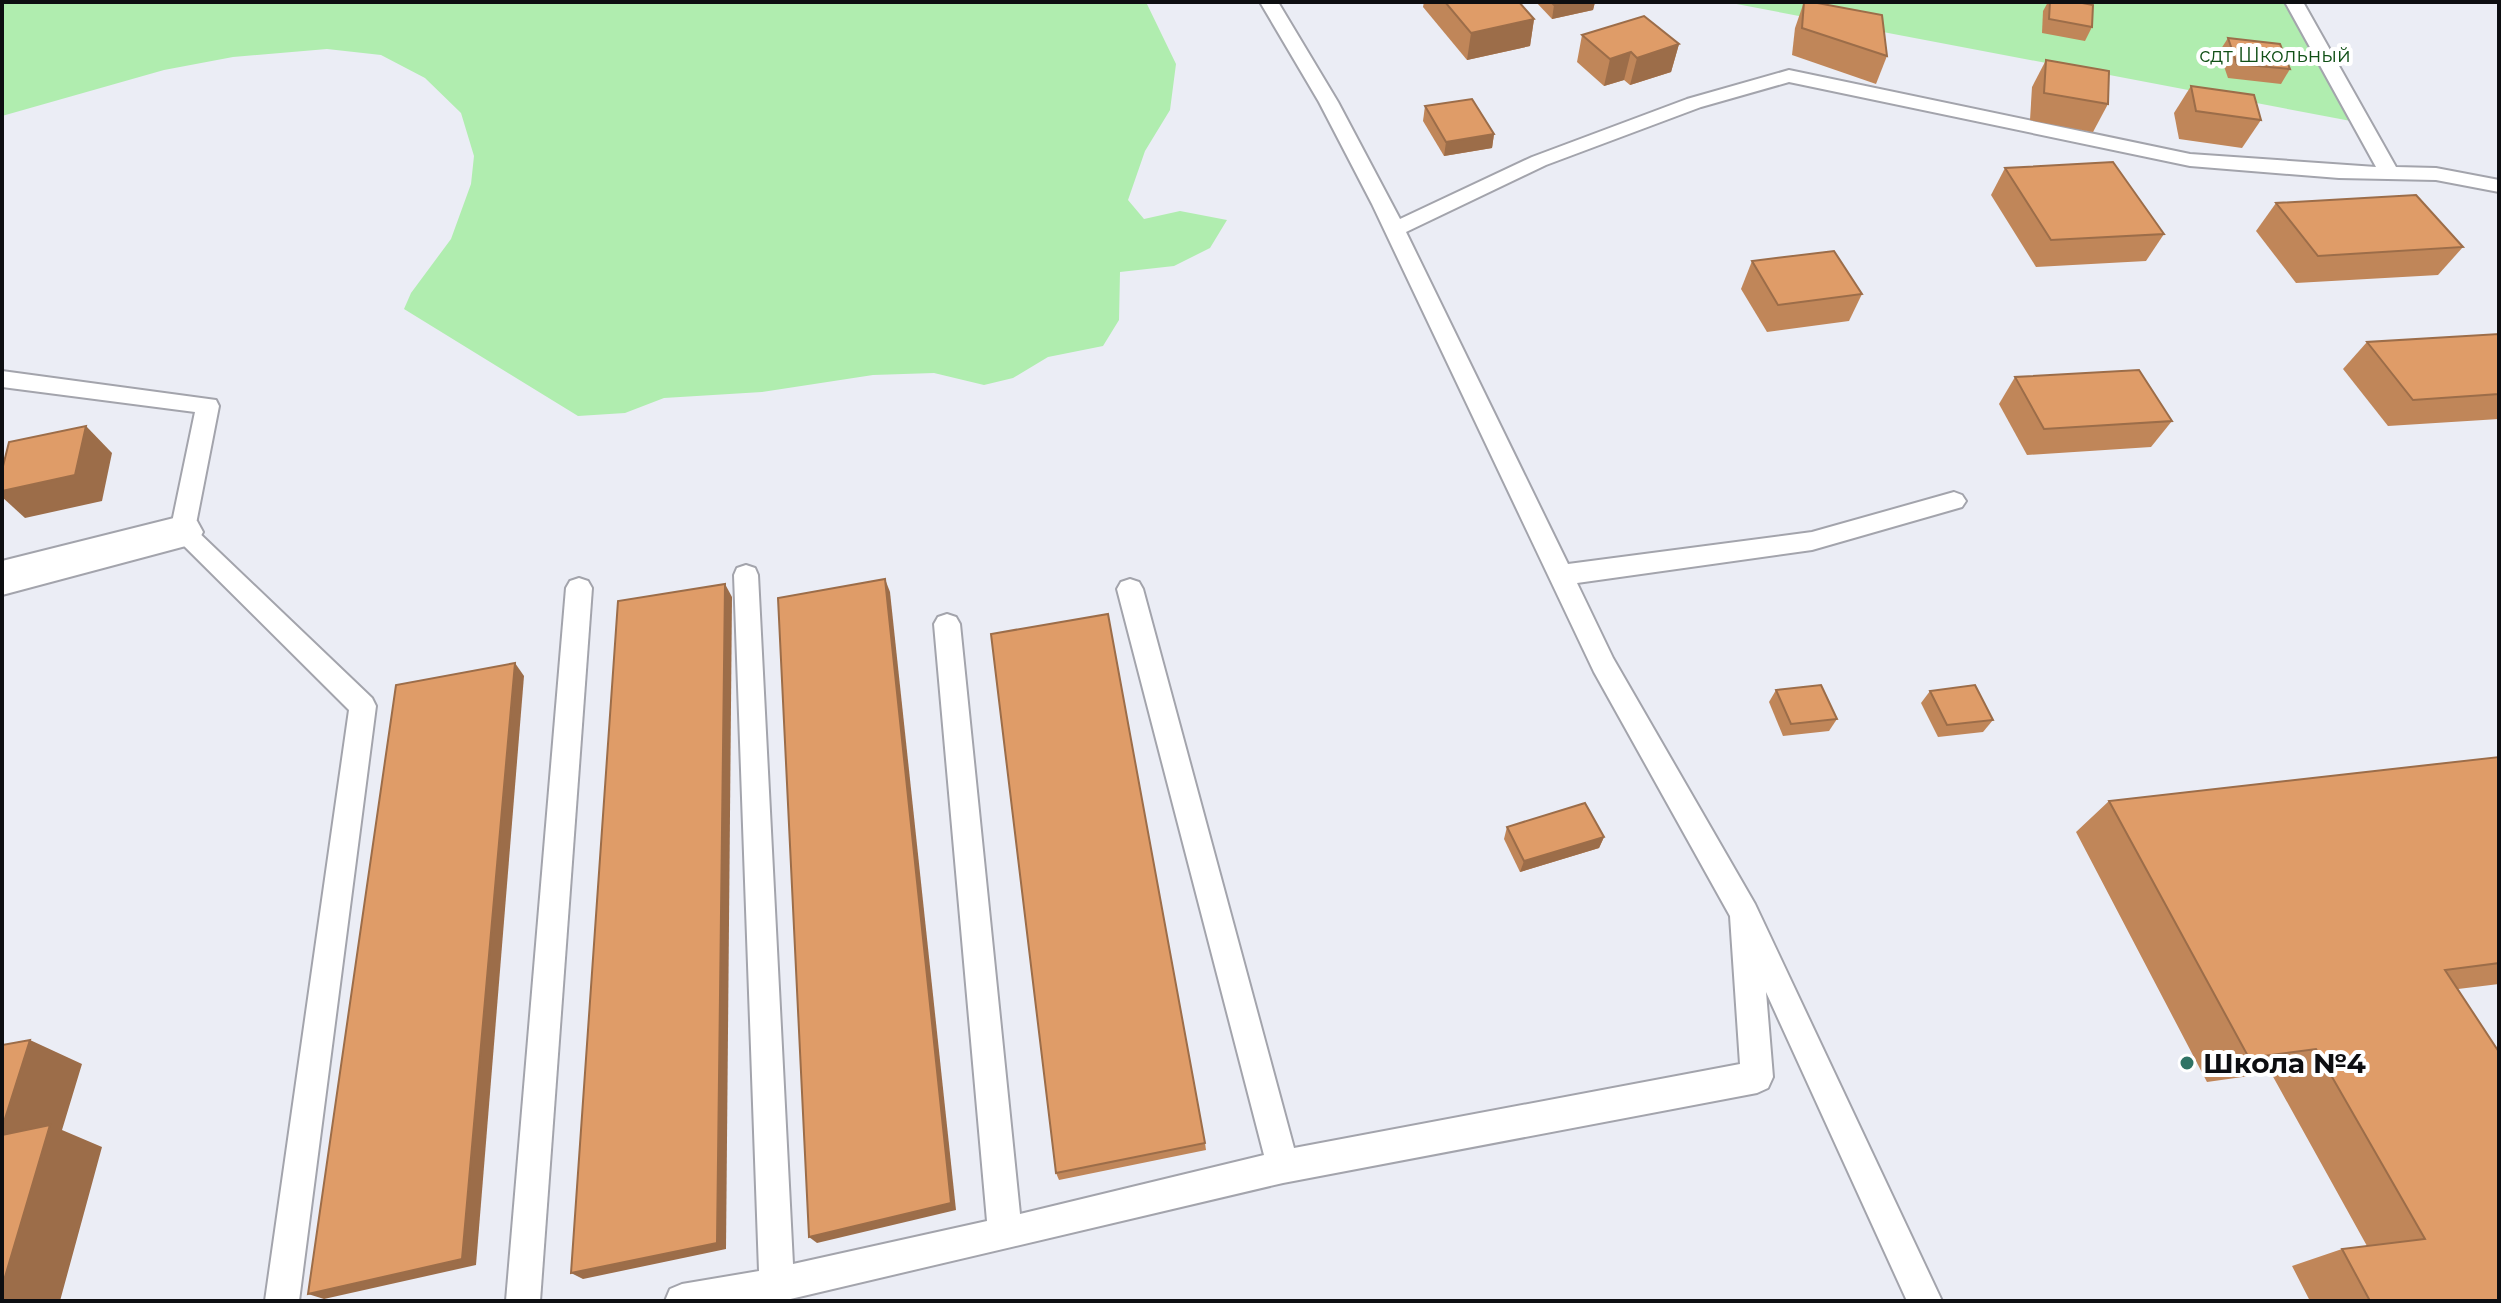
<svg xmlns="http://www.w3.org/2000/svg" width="2501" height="1303" viewBox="0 0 2501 1303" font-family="Montserrat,sans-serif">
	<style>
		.green { fill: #b0edaf }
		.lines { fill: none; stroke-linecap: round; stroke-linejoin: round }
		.lane-casing { stroke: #a3a4ac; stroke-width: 4 }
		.street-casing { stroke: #a3a4ac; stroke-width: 4 }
		.lane { fill: #fff; fill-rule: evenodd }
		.street { fill: #fff; fill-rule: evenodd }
		.wall { fill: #c08659 }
		.shaded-wall { fill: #9c6d49 }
		.building { fill: #df9c68; stroke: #9c6d49; stroke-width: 2 }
		.poi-dot { fill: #2f7365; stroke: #fff; stroke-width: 3 }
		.labels { text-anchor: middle; stroke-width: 8; stroke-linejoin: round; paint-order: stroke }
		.far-park-label { font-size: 20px; fill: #115017; stroke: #fff }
		.near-poi-label { font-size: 28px; font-weight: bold; fill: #0d0e11; stroke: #fff; text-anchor: start }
	</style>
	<rect width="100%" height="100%" fill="#ebedf5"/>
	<g class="green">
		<polygon points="2,2 1146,2 1176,64 1170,110 1145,151 1128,200 1144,219 1180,211 1227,220 1210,248 1174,266 1120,272 1119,320 1103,346 1048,357 1013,378 984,385 934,373 873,375 762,392 664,398 625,413 578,416 404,309 411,293 451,239 471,184 474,156 461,113 425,78 381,55 327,49 233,57 164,70 2,116"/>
		<polygon points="1726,2 2305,2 2372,125"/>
	</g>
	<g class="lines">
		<defs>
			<g id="lane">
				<polygon points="1260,2 1278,2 1338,102 1400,219 1532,157 1687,99 1789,70 2190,154 2376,167 2285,2 2303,2 2396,167 2436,168 2499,180 2499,192 2436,180 2339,178 2190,166 1789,82 1701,107 1546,165 1406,232 1568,564 1812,532 1954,492 1962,495 1966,501 1962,507 1812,550 1577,583 1613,658 1755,904 1942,1301 1907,1301 1766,992 1773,1077 1768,1088 1757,1093 1283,1183 782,1301 665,1301 670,1289 682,1284 759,1271 734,575 737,568 746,565 755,568 758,575 793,1264 987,1221 934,624 938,617 947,614 956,617 960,624 1020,1214 1264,1155 1117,589 1121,582 1130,579 1139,582 1143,589 1294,1148 1740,1064 1730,916 1594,672 1372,204 1319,102"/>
				<polygon points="2,371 216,400 219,406 195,529 372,698 376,706 299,1301 265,1301 349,710 170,532 195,412 2,387"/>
				<polygon points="579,578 588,581 592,588 540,1301 506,1301 566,588 570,581"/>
			</g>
			<polygon id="street" points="182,516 197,521 203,532 197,543 2,595 2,561"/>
		</defs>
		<use href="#lane" class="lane-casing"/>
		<use href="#street" class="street-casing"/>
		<use href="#lane" class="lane"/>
		<use href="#street" class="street"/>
	</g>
	<g class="wall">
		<polygon points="1424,2 1519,2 1534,19 1530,46 1467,60 1423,7"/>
		<polygon points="1536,2 1595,2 1593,10 1552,19"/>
		<polygon points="1804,2 1887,56 1876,84 1792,55 1795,28"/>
		<polygon points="2048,2 2077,2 2092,27 2085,41 2042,33 2043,11"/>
		<polygon points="1582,35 1679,44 1671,72 1630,85 1624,80 1604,86 1577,62"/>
		<polygon points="2228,38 2290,69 2281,84 2228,78 2219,52"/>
		<polygon points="2046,60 2108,104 2093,132 2030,120 2032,87"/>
		<polygon points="2191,86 2261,120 2242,148 2179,139 2174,113"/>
		<polygon points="1425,106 1494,134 1492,148 1444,156 1423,121"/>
		<polygon points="2005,168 2164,234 2146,261 2036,267 1991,195"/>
		<polygon points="2276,203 2463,247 2438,275 2296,283 2256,231"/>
		<polygon points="1752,261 1862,294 1849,321 1767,332 1741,289"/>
		<polygon points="2499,334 2499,419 2388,426 2343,369 2367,342"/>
		<polygon points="2015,377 2172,421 2151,447 2027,455 1999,404"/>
		<polygon points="1776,690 1837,719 1829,731 1783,736 1769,702"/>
		<polygon points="1930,691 1993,720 1983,732 1938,737 1921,703"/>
		<polygon points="2499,757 2499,984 2458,989 2499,1301 2310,1301 2292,1266 2342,1249 2367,1246 2271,1073 2207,1082 2076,832 2109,801"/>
		<polygon points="1507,827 1604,837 1599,848 1520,872 1504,839"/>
		<polygon points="1205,1143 1206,1150 1059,1180 1056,1173"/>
	</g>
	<g class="shaded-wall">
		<polygon points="1569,2 1595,2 1593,10 1552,19 1554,5"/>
		<polygon points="1534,19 1530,46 1467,60 1471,33"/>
		<polygon points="1679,44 1671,72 1630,85 1637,58"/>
		<polygon points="1631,52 1624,80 1604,86 1610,59"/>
		<polygon points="1494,134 1492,148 1444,156 1446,142"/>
		<polygon points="86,426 112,453 102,501 25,518 2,497 2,491"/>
		<polygon points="885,579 890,592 956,1210 817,1243 809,1237"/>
		<polygon points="725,584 732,597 726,1249 583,1279 571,1273"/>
		<polygon points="515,663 524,676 476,1265 324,1299 308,1294"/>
		<polygon points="1604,837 1599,848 1520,872 1524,861"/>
		<polygon points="30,1040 82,1064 62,1130 102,1147 60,1301 2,1301 2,1128"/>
	</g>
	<g class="building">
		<polygon points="1445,2 1519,2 1534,19 1471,33"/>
		<polygon points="1551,2 1569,2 1554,5"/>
		<polygon points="1804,2 1812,2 1882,15 1887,56 1802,28"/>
		<polygon points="2050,2 2077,2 2093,5 2092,27 2049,19"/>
		<polygon points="1644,16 1679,44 1637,58 1631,52 1610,59 1582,35"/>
		<polygon points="2228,38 2280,44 2290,69 2237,64"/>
		<polygon points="2046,60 2109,71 2108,104 2044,93"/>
		<polygon points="2191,86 2254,95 2261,120 2196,111"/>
		<polygon points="1472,99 1494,134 1446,142 1425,106"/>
		<polygon points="2113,162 2164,234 2051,240 2005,168"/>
		<polygon points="2416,195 2463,247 2318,256 2276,203"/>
		<polygon points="1834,251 1862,294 1778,305 1752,261"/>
		<polygon points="2499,334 2499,394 2413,400 2367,342"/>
		<polygon points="2139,370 2172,421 2044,429 2015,377"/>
		<polygon points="86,426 75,475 2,491 2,470 9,442"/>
		<polygon points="885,579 951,1203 809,1237 778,598"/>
		<polygon points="725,584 717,1243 571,1273 618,601"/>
		<polygon points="1108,614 1205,1143 1056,1173 991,634"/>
		<polygon points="515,663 462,1259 308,1294 396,685"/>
		<polygon points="1821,685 1837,719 1791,724 1776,690"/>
		<polygon points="1975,685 1993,720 1947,725 1930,691"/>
		<polygon points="2499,757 2499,963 2445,970 2499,1052 2499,1301 2370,1301 2342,1249 2425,1239 2316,1049 2249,1058 2109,801"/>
		<polygon points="1585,803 1604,837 1524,861 1507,827"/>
		<polygon points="30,1040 2,1128 2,1045"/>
		<polygon points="50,1125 2,1287 2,1135"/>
	</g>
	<circle class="poi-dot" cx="2187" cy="1063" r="8"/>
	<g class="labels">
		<g class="far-park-label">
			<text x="2275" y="62">сдт Школьный</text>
		</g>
		<g class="near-poi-label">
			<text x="2203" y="1073">Школа №4</text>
		</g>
	</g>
	<rect width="2501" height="1303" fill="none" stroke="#0d0e11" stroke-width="8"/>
</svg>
